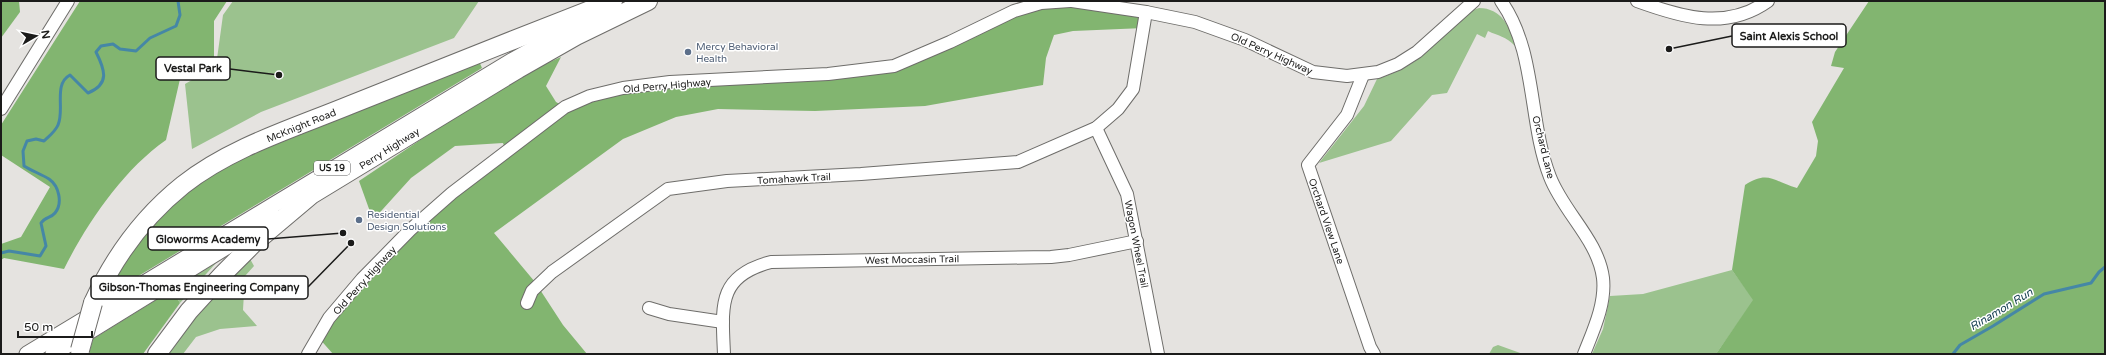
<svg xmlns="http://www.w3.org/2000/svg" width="2106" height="355" viewBox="0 0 2106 355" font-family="'Varela Round',sans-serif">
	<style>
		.green { fill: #9bc28e }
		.forest { fill: #82b570 }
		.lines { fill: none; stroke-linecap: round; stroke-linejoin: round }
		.stream { stroke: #4587a6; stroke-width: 3 }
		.minor-casing { stroke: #6e6d6a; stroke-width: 14 }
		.major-casing { stroke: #6e6d6a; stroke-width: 17 }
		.highway-casing { stroke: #6e6d6a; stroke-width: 20 }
		.minor { stroke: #fff; stroke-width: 12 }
		.major { stroke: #fff; stroke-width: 15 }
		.highway { stroke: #fff; stroke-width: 18 }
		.highway-bridge-casing { stroke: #6e6d6a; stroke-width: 20; stroke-linecap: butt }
		.highway-bridge { stroke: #fff; stroke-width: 18 }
		.service-dot { fill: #5c6f8a; stroke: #fff; stroke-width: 1.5 }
		.labels { text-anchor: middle; stroke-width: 3; stroke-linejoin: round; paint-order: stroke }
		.shield { fill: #fff; stroke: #5f5f5f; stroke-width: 1 }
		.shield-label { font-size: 9px; font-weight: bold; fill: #1b1b1a }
		.service-label { font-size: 10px; fill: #4e5e75; stroke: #fff; text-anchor: start }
		.street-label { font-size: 10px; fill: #1b1b1a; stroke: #fff }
		.water-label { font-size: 11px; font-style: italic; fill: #0f3a4c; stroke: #fff }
		.leader { fill: none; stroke: #1b1b1a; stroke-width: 1.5 }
		.callout-dot { fill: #1b1b1a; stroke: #fff; stroke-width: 1.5 }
		.callout { fill: #fff; stroke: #1b1b1a; stroke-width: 1.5 }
		.callout-label { font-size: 11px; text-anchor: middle; font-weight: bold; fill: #1b1b1a }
	</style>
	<rect width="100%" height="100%" fill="#e5e3e0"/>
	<g class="green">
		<polygon points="233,1 479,1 454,38 261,112 192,149 185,84 216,66 223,15"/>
		<path d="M1479,8C1501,8 1511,27 1515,46C1506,36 1498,36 1488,31L1485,38L1477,34L1447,93L1432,95L1391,141L1319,163L1364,106L1377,79C1396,73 1412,65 1428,51C1443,37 1459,14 1479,8Z"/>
		<polygon points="249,257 254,266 245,276 243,310 257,326 220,329 196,337 183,354 166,354 193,317"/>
		<polygon points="216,263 180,303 172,290"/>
		<polygon points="1732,270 1754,300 1716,354 1592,354 1603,329 1610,296 1643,294"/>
		<polygon points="1498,345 1523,354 1489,354 1493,347"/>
	</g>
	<g class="forest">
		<polygon points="1,1 19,1 20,12 1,38"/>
		<path d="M80,1H227L214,21V57L180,79L166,140C123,170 87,223 64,269L4,258L1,260V244L21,237L50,187L1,155V125Z"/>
		<path d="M1869,1H2105V354H1716L1753,300L1732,270L1745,185C1768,170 1773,181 1797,188L1816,156L1818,141L1812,122L1844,68L1831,66L1835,52Z"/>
		<polygon points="1041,3 1146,12 1144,28 1073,31 1054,35 1046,58 1043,85 925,106 815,111 718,109 676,117 623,139 494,233 535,282 563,325 587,354 333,354 318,337 362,279 506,151 503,143 455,146 411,178 373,220 359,181 450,120 545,64 561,57 546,86 556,102 565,107 590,96 894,66"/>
		<polygon points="479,61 482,68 107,295 110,285 140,237 188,190 242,157"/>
		<polygon points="172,290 180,303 143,354 89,354 93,339"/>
	</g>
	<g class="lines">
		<g class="stream">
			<path d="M1,253L9,251L40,256L46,246L41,223C45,217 51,218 55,213C63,203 59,186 49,179C41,174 32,171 24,166L23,151L27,141L36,139L44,141C49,136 55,132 58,125C65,110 53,84 70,75L88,93C110,84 105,70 96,52L101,46L113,44L120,49L136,51L150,38L176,26L180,15L178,1"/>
			<polyline points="1953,354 1960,345 1993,326 2044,294 2091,283 2099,272 2105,267"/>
		</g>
		<defs>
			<g id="minor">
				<polyline points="1072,1 1146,12 1195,22 1245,40 1313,72 1347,76 1378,72 1398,64 1417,52 1474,1"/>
				<path d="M1501,1C1537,52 1528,121 1550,177C1564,213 1598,240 1603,278C1606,304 1593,331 1584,354"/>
				<path d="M1637,1C1681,17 1726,31 1768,1"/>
				<polyline points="1363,75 1347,115 1308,165 1370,347 1374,354"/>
				<polyline points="1,109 68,1"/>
				<polyline points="1096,128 1127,194 1158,354"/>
				<polyline points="527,303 532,291 552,272 668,189 727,181 861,174 1018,162 1096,128 1118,109 1133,89 1146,12"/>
				<polyline points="649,308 669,314 723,322"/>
				<polyline points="308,354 329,318 362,279 410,230 452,193 565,107 590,96 623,88 670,82 828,74 894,66 950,42 1014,11 1041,3 1070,1"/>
				<path d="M724,354C722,306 717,276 771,262L1051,257L1069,255L1137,241"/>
			</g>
			<g id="major">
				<polyline points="27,354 513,60 589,18"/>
				<polyline points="53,354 275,217"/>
			</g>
			<g id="highway">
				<path d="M93,303C114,257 143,217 183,185C231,147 294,128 350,105C438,70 525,35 613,1"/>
				<polyline points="157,354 189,311 222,275 254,243 311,195 518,69 576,36 648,1"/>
			</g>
		</defs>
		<use href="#minor" class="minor-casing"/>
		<use href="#major" class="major-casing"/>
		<use href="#highway" class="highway-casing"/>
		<use href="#minor" class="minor"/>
		<use href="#major" class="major"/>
		<use href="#highway" class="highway"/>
		<defs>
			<polyline id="highway-bridge" points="80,350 93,303"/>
		</defs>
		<use href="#highway-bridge" class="highway-bridge-casing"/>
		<use href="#highway-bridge" class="highway-bridge"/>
	</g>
	<g class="service-dot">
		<circle cx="688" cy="52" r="4"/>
		<circle cx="359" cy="220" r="4"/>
	</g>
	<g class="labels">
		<rect class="shield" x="314" y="161" width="36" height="14" rx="3"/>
		<g class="shield-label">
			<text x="332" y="171">US 19</text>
		</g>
		<g class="service-label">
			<text x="696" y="50">Mercy Behavioral<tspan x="696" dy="12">Health</tspan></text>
			<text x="367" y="218">Residential<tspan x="367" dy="12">Design Solutions</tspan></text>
		</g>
		<g class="street-label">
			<text transform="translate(1272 53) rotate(24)" y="4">Old Perry Highway</text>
			<text transform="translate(667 85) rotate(-5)" y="4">Old Perry Highway</text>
			<text transform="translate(301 125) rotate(-22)" y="4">McKnight Road</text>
			<text transform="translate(1544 147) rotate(76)" y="4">Orchard Lane</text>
			<text transform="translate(389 148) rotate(-32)" y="4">Perry Highway</text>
			<text transform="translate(794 178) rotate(-3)" y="4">Tomahawk Trail</text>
			<text transform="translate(1327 221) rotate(71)" y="4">Orchard View Lane</text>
			<text transform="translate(1137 244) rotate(79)" y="4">Wagon Wheel Trail</text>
			<text transform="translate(912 259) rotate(-1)" y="4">West Moccasin Trail</text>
			<text transform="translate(364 280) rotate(-48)" y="4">Old Perry Highway</text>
		</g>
		<g class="water-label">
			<text transform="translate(2001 309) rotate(-31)" y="4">Rinamon Run</text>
		</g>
	</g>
	<path class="leader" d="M1669 49L1732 36M279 75L230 69M343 233L268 239M351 243L308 287"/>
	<g class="callout-dot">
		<circle cx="1669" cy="49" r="4"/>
		<circle cx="279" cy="75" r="4"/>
		<circle cx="343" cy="233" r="4"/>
		<circle cx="351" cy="243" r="4"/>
	</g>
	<g class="callout">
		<rect x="1732" y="24" width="114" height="23" rx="4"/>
		<rect x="156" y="57" width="74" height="23" rx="4"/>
		<rect x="148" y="227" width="120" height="23" rx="4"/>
		<rect x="91" y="276" width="217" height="23" rx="4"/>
	</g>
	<g class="callout-label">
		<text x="1789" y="40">Saint Alexis School</text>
		<text x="193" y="72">Vestal Park</text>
		<text x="208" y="243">Gloworms Academy</text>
		<text x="199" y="291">Gibson-Thomas Engineering Company</text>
	</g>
	<rect width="2106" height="355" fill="none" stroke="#1b1b1a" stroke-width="4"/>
	<g transform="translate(36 36) rotate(81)" stroke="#ffffff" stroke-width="3" paint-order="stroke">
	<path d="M0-3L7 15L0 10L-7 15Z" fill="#1b1b1a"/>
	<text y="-6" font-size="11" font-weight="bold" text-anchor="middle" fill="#1b1b1a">N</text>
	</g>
	<path d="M18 331v6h74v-6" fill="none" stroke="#1b1b1a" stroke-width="2"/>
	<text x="24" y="331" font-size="12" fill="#1b1b1a" stroke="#ffffff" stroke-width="3" paint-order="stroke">50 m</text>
</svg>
